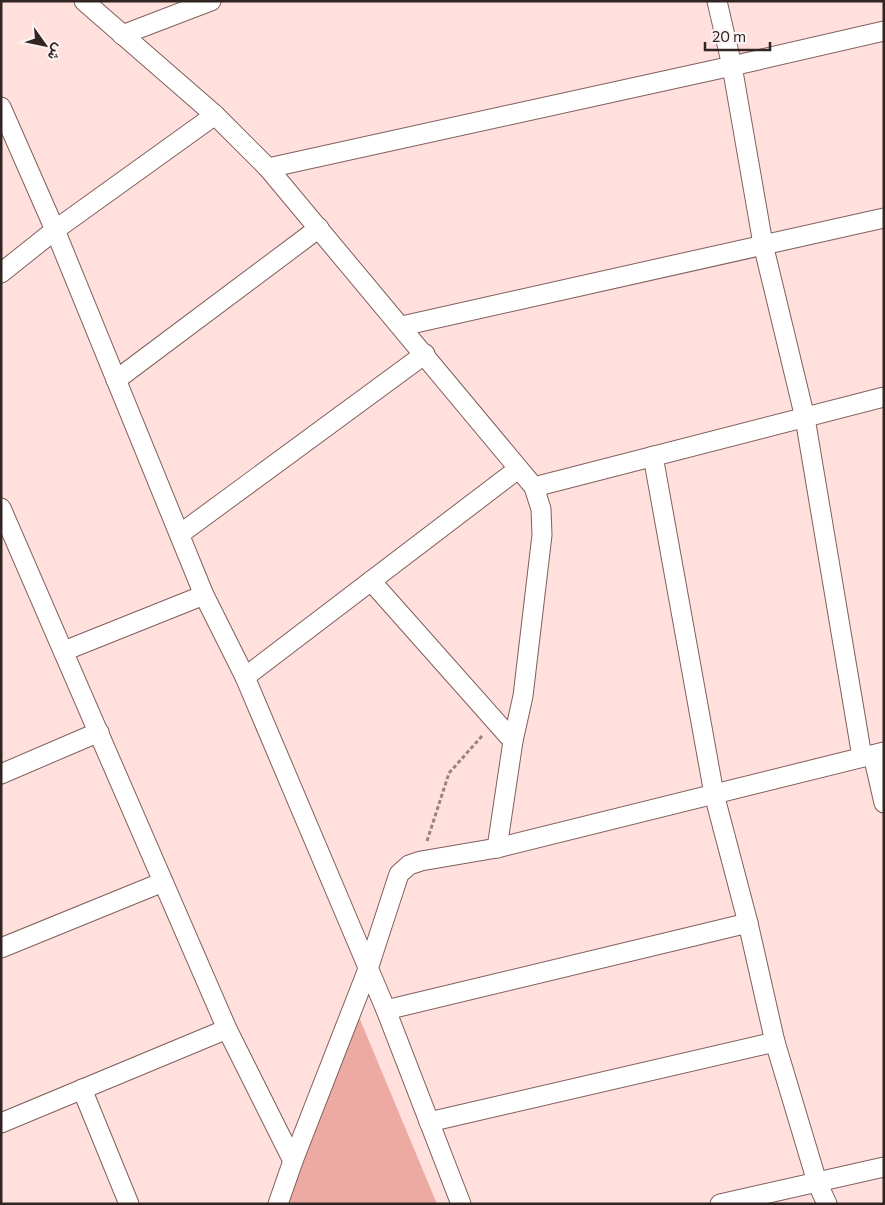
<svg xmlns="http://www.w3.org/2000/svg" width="885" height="1205" viewBox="0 0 885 1205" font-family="Commissioner,Vazirmatn,sans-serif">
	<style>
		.green { fill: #edaaa3 }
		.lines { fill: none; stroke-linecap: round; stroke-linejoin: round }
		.street-casing { stroke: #805f5c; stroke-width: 21 }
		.path { stroke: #998380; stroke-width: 3; stroke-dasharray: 4 2.5; stroke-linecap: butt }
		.street { stroke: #fff; stroke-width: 19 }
	</style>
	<rect width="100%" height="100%" fill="#ffe0dd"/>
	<polygon class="green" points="359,1017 437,1204 287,1204"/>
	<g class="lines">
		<defs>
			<g id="street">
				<polyline points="84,1 215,115 268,168 534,487 541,509 542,535 523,696 513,741 497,848"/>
				<polyline points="717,1 732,66 763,244 805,418 862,757"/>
				<polyline points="122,35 211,1"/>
				<polyline points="1,107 55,230 204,595 245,677 386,1010 461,1204"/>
				<polyline points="268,168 732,66 884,31"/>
				<polyline points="1,273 55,230 215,115"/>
				<polyline points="402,326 884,218"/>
				<polyline points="116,380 319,228"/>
				<polyline points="653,456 714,794 748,923 775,1042 817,1182 827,1204"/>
				<polyline points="534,487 884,397"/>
				<polyline points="1,508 227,1029 293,1161"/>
				<polyline points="180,534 425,354"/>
				<polyline points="371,581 513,741"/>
				<polyline points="64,651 204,595"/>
				<polyline points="245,677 518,469"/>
				<polyline points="873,755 884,803"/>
				<polyline points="1,774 99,732"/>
				<polyline points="1,948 163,882"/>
				<polyline points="386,1010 748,923"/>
				<polyline points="82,1089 129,1204"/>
				<polyline points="429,1122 775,1042"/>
				<polyline points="1,1123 227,1029"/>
				<polyline points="278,1204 293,1161 368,969 399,874 409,865 421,861 497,848 884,752"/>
				<polyline points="720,1204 884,1167"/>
			</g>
		</defs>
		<use href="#street" class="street-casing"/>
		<polyline class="path" points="427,841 449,773 482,736"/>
		<use href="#street" class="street"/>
	</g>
	<rect width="885" height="1205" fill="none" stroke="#312422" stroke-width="5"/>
	<g transform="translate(45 45) rotate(123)" stroke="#fbf3f3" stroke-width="4" paint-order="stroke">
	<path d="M0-4L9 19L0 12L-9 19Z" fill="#312422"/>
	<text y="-8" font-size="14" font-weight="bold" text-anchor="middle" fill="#312422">ش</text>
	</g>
	<path d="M705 42v8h65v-8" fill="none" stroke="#312422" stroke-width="2.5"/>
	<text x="712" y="42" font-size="15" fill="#312422" stroke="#fbf3f3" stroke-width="4" paint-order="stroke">20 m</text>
</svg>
